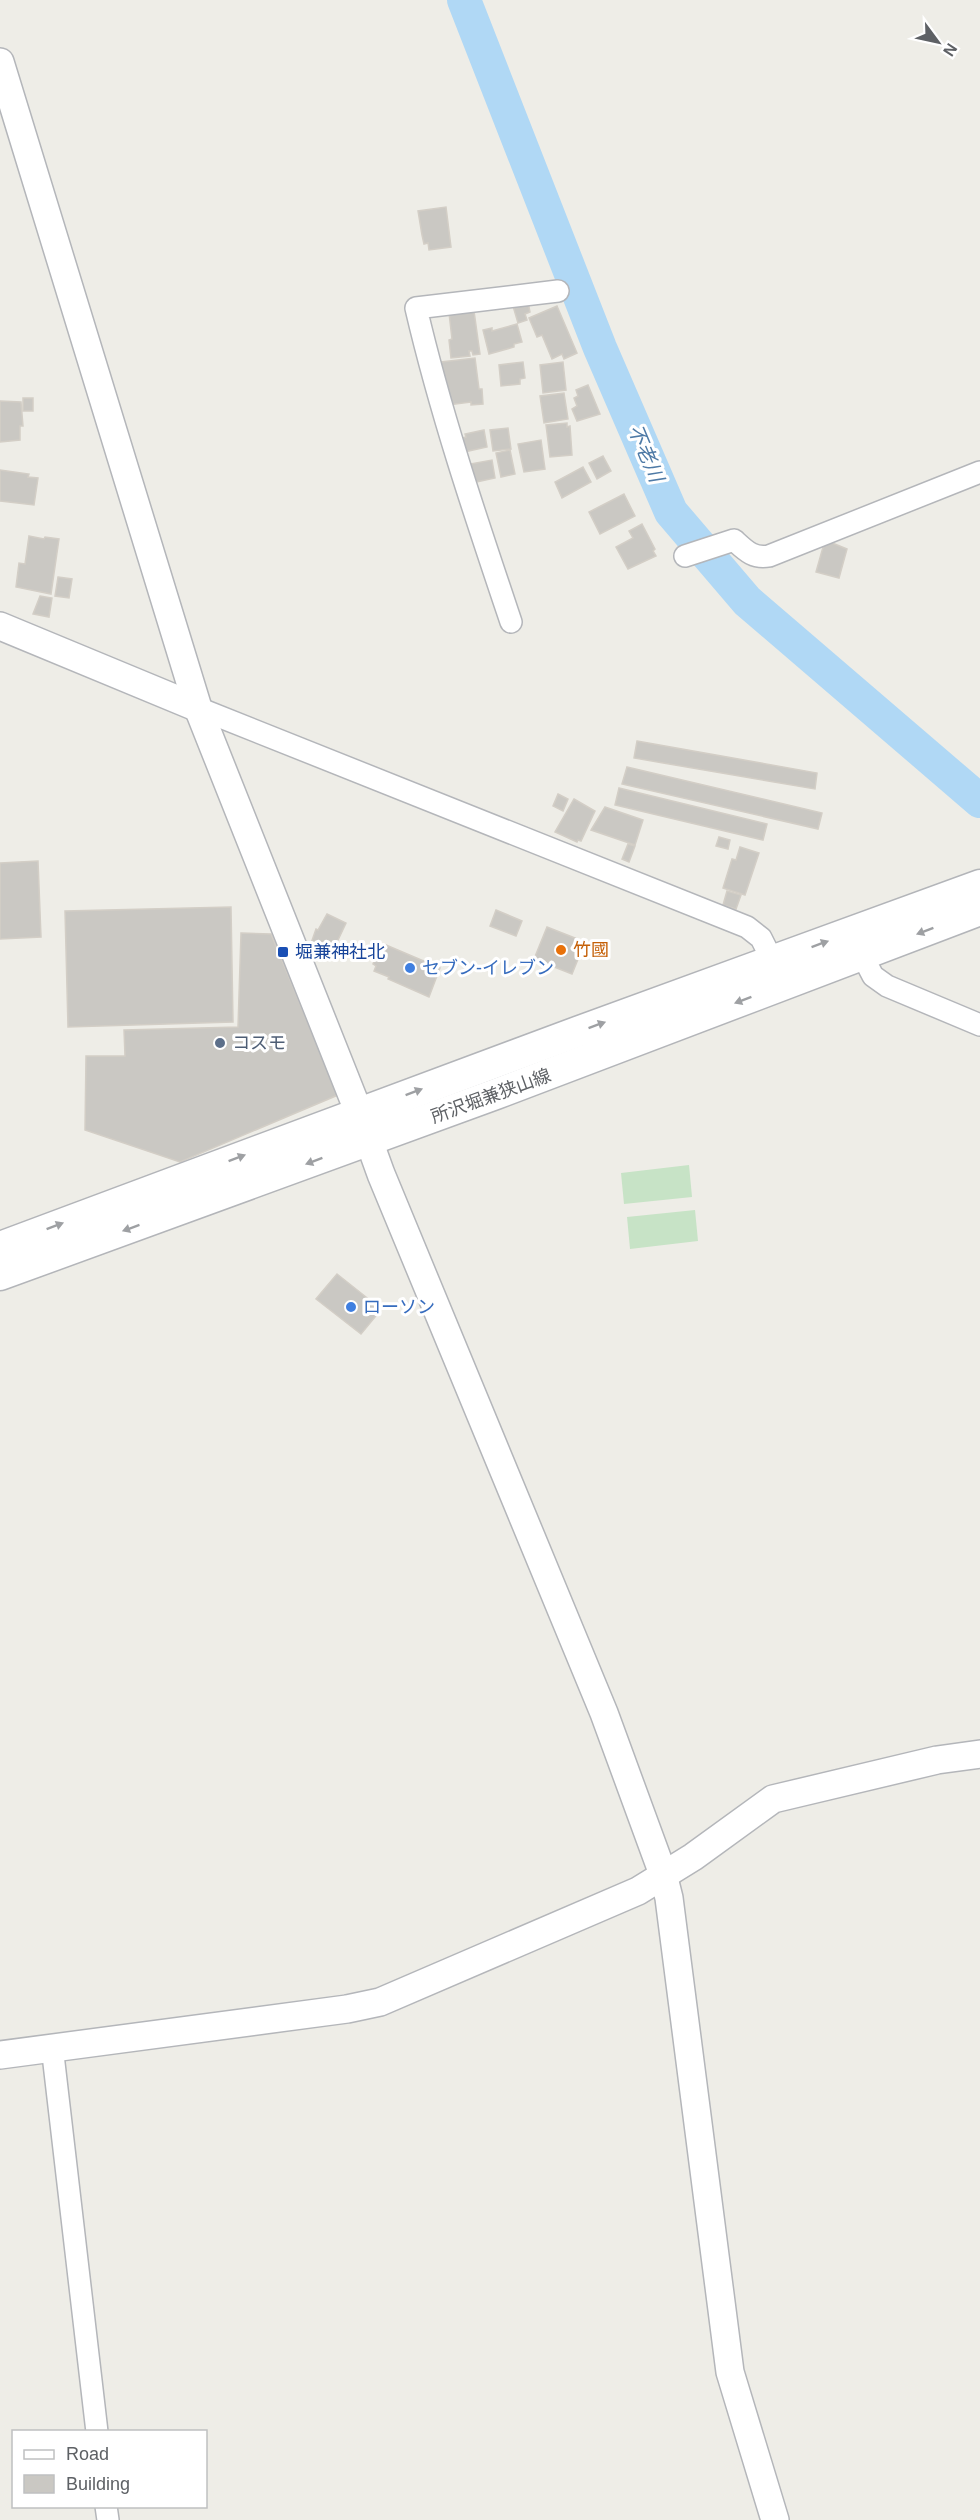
<svg xmlns="http://www.w3.org/2000/svg" width="980" height="2520" viewBox="0 0 980 2520" font-family="Arial,'Noto Sans JP',sans-serif">
	<style>
		.park { fill: #c7e3c6 }
		.lines { fill: none; stroke-linecap: round; stroke-linejoin: round }
		.river { stroke: #b0d8f5; stroke-width: 34 }
		.building { fill: #cac8c3; stroke: #d3cec6; stroke-width: 1.5 }
		.minor-casing { stroke: #b4b6ba; stroke-width: 24 }
		.tertiary-casing { stroke: #b4b6ba; stroke-width: 30 }
		.secondary-casing { stroke: #b3b5b9; stroke-width: 33 }
		.minor { stroke: #fff; stroke-width: 21 }
		.tertiary { stroke: #fff; stroke-width: 27 }
		.secondary { stroke: #fff; stroke-width: 30 }
		.oneway { fill: #9ea0a3 }
		.food-dot { fill: #e8710a; stroke: #fff; stroke-width: 2 }
		.transit-dot { fill: #1a4fb4; stroke: #fff; stroke-width: 2 }
		.shop-dot { fill: #3f7fe0; stroke: #fff; stroke-width: 2 }
		.service-dot { fill: #5c6f8a; stroke: #fff; stroke-width: 2 }
		.labels { text-anchor: middle; stroke-width: 6; stroke-linejoin: round; paint-order: stroke }
		.food-label { font-size: 18px; fill: #c56008; stroke: #fff; text-anchor: start }
		.transit-label { font-size: 18px; fill: #164399; stroke: #fff; text-anchor: start }
		.shop-label { font-size: 18px; fill: #366cbe; stroke: #fff; text-anchor: start }
		.service-label { font-size: 18px; fill: #4e5e75; stroke: #fff; text-anchor: start }
		.street-label { font-size: 18px; fill: #5e6165; stroke: #fff }
		.water-label { font-size: 20px; font-style: italic; fill: #4e7aa6; stroke: #fff }
	</style>
	<rect width="100%" height="100%" fill="#eeede7"/>
	<g class="park">
		<polygon points="689,1165 692,1197 624,1204 621,1173"/>
		<polygon points="695,1210 698,1241 630,1249 627,1217"/>
	</g>
	<g class="lines">
		<polyline class="river" points="464,0 600,348 671,512 747,601 980,801"/>
	</g>
	<g class="building">
		<polygon points="446,207 451,247 429,250 428,243 424,244 422,235 418,211"/>
		<polygon points="528,302 530,312 525,314 527,320 518,323 513,306"/>
		<polygon points="557,306 577,353 564,359 562,354 552,359 542,335 537,337 529,318"/>
		<polygon points="474,311 480,354 473,355 472,351 469,351 470,356 451,358 449,340 452,339 449,313"/>
		<polygon points="517,324 522,342 514,344 514,347 489,354 483,330 492,328 492,331"/>
		<polygon points="475,358 479,389 482,389 483,404 471,405 471,402 448,405 445,397 441,362"/>
		<polygon points="523,362 525,378 520,379 520,384 501,386 499,365"/>
		<polygon points="563,362 566,390 543,393 540,365"/>
		<polygon points="588,385 600,414 577,421 572,409 577,406 574,398 578,396 576,390"/>
		<polygon points="564,393 568,419 544,423 540,396"/>
		<rect x="23" y="398" width="10" height="13"/>
		<polygon points="0,401 21,402 23,426 20,426 20,440 0,442"/>
		<polygon points="567,423 567,427 570,426 572,455 550,457 546,425"/>
		<polygon points="508,428 511,449 493,451 490,430"/>
		<polygon points="484,430 487,447 464,452 462,438 466,437 465,434"/>
		<polygon points="541,440 545,469 524,472 518,444"/>
		<polygon points="510,450 515,474 501,477 496,453"/>
		<polygon points="603,456 611,471 597,479 589,463"/>
		<polygon points="492,460 495,478 476,482 475,477 472,478 470,464"/>
		<polygon points="583,467 591,482 562,498 555,482"/>
		<polygon points="0,470 29,474 28,477 38,478 34,505 0,501"/>
		<polygon points="624,494 635,516 600,534 589,512"/>
		<polygon points="642,524 655,549 653,551 656,556 628,569 616,547 633,538 629,531"/>
		<polygon points="29,536 44,539 45,537 59,539 51,594 16,587 19,563 25,564"/>
		<polygon points="825,540 847,549 839,578 816,572"/>
		<polygon points="58,577 72,579 69,598 55,596"/>
		<polygon points="40,596 52,598 49,617 33,614"/>
		<polygon points="637,741 817,773 815,789 634,758"/>
		<polygon points="627,767 822,813 818,829 622,784"/>
		<polygon points="619,788 767,824 763,840 615,805"/>
		<polygon points="558,794 568,799 563,811 553,806"/>
		<polygon points="574,799 595,811 581,841 578,840 577,842 555,832"/>
		<polygon points="605,807 643,820 635,845 591,830"/>
		<polygon points="719,837 730,840 728,849 716,846"/>
		<polygon points="628,844 635,846 629,862 622,859"/>
		<polygon points="740,847 759,853 745,895 723,888 732,859 736,860"/>
		<polygon points="38,861 41,937 0,939 0,863"/>
		<polygon points="727,891 741,895 736,909 723,905"/>
		<polygon points="231,907 233,1022 68,1027 65,911"/>
		<polygon points="496,910 522,921 516,936 490,926"/>
		<polygon points="327,914 346,923 330,957 309,949 316,929 318,930"/>
		<polygon points="547,927 585,942 572,974 534,959"/>
		<polygon points="241,933 271,934 338,1095 180,1162 85,1130 86,1056 125,1056 124,1030 238,1027"/>
		<polygon points="386,945 440,968 429,997 388,979 389,977 374,971 376,966 373,964 380,947 384,949"/>
		<polygon points="337,1274 371,1301 369,1303 380,1311 361,1334 316,1299"/>
	</g>
	<g class="lines">
		<defs>
			<g id="minor">
				<path d="M685,556L734,540C745,550 753,559 769,556L980,472"/>
				<path d="M511,622C476,518 441,415 416,308L558,291"/>
				<polyline points="198,708 747,927 761,938 773,962"/>
				<polyline points="862,955 873,976 887,986 980,1025"/>
				<polyline points="52,2046 97,2432"/>
				<polyline points="106,2506 108,2520"/>
			</g>
			<g id="tertiary">
				<polyline points="0,62 198,708 359,1113 381,1174 604,1713 663,1874 669,1898 730,2372 775,2520"/>
				<polyline points="0,626 198,708"/>
				<polyline points="0,2055 347,2009 380,2002 638,1891 693,1857 773,1799 937,1760 980,1754"/>
			</g>
			<g id="secondary">
				<polyline points="0,1247 577,1032 980,885"/>
				<polyline points="0,1275 496,1094 980,910"/>
			</g>
		</defs>
		<use href="#minor" class="minor-casing"/>
		<use href="#tertiary" class="tertiary-casing"/>
		<use href="#secondary" class="secondary-casing"/>
		<use href="#minor" class="minor"/>
		<use href="#tertiary" class="tertiary"/>
		<use href="#secondary" class="secondary"/>
	</g>
	<defs><path id="oneway-solid" d="M-6-.8H1V-3.2L6.5 0L1 3.2V.8H-6Z" transform="scale(1.5)"/></defs>
	<g class="oneway">
		<use href="#oneway-solid" transform="translate(925 931) rotate(159)"/>
		<use href="#oneway-solid" transform="translate(820 944) rotate(-20)"/>
		<use href="#oneway-solid" transform="translate(743 1000) rotate(159)"/>
		<use href="#oneway-solid" transform="translate(597 1025) rotate(-20)"/>
		<use href="#oneway-solid" transform="translate(414 1092) rotate(-21)"/>
		<use href="#oneway-solid" transform="translate(237 1158) rotate(-21)"/>
		<use href="#oneway-solid" transform="translate(314 1161) rotate(159)"/>
		<use href="#oneway-solid" transform="translate(55 1226) rotate(-21)"/>
		<use href="#oneway-solid" transform="translate(131 1228) rotate(160)"/>
	</g>
	<circle class="food-dot" cx="561" cy="950" r="6"/>
	<rect class="transit-dot" x="277" y="946" width="12" height="12" rx="3"/>
	<g class="shop-dot">
		<circle cx="410" cy="968" r="6"/>
		<circle cx="351" cy="1307" r="6"/>
	</g>
	<circle class="service-dot" cx="220" cy="1043" r="6"/>
	<g class="labels">
		<g class="food-label">
			<text x="573" y="956">竹國</text>
		</g>
		<g class="transit-label">
			<text x="295" y="958">堀兼神社北</text>
		</g>
		<g class="shop-label">
			<text x="422" y="974">セブン-イレブン</text>
			<text x="363" y="1313">ローソン</text>
		</g>
		<g class="service-label">
			<text x="232" y="1049">コスモ</text>
		</g>
		<g class="street-label">
			<text transform="translate(491 1096) rotate(-20)" y="6">所沢堀兼狭山線</text>
		</g>
		<g class="water-label">
			<text transform="translate(646 453) rotate(67)" y="7">不老川</text>
		</g>
	</g>
	<rect x="12" y="2430" width="195" height="78" fill="#ffffff" stroke="#bfc0c1" stroke-width="1.5"/>
	<rect x="24" y="2450" width="30" height="9" fill="#ffffff" stroke="#bfc0c1" stroke-width="1.5"/>
	<text x="66" y="2460" font-size="18" fill="#5e6165">Road</text>
	<rect x="24" y="2475" width="30" height="18" fill="#cac8c3" stroke="#bfc0c1" stroke-width="1.5"/>
	<text x="66" y="2490" font-size="18" fill="#5e6165">Building</text>
	<g transform="translate(938 42) rotate(123)" stroke="#ffffff" stroke-width="4.5" paint-order="stroke">
	<path d="M0-4.5L10 22L0 15L-10 22Z" fill="#5e6165"/>
	<text y="-9" font-size="16" font-weight="bold" text-anchor="middle" fill="#5e6165">N</text>
	</g>
</svg>
